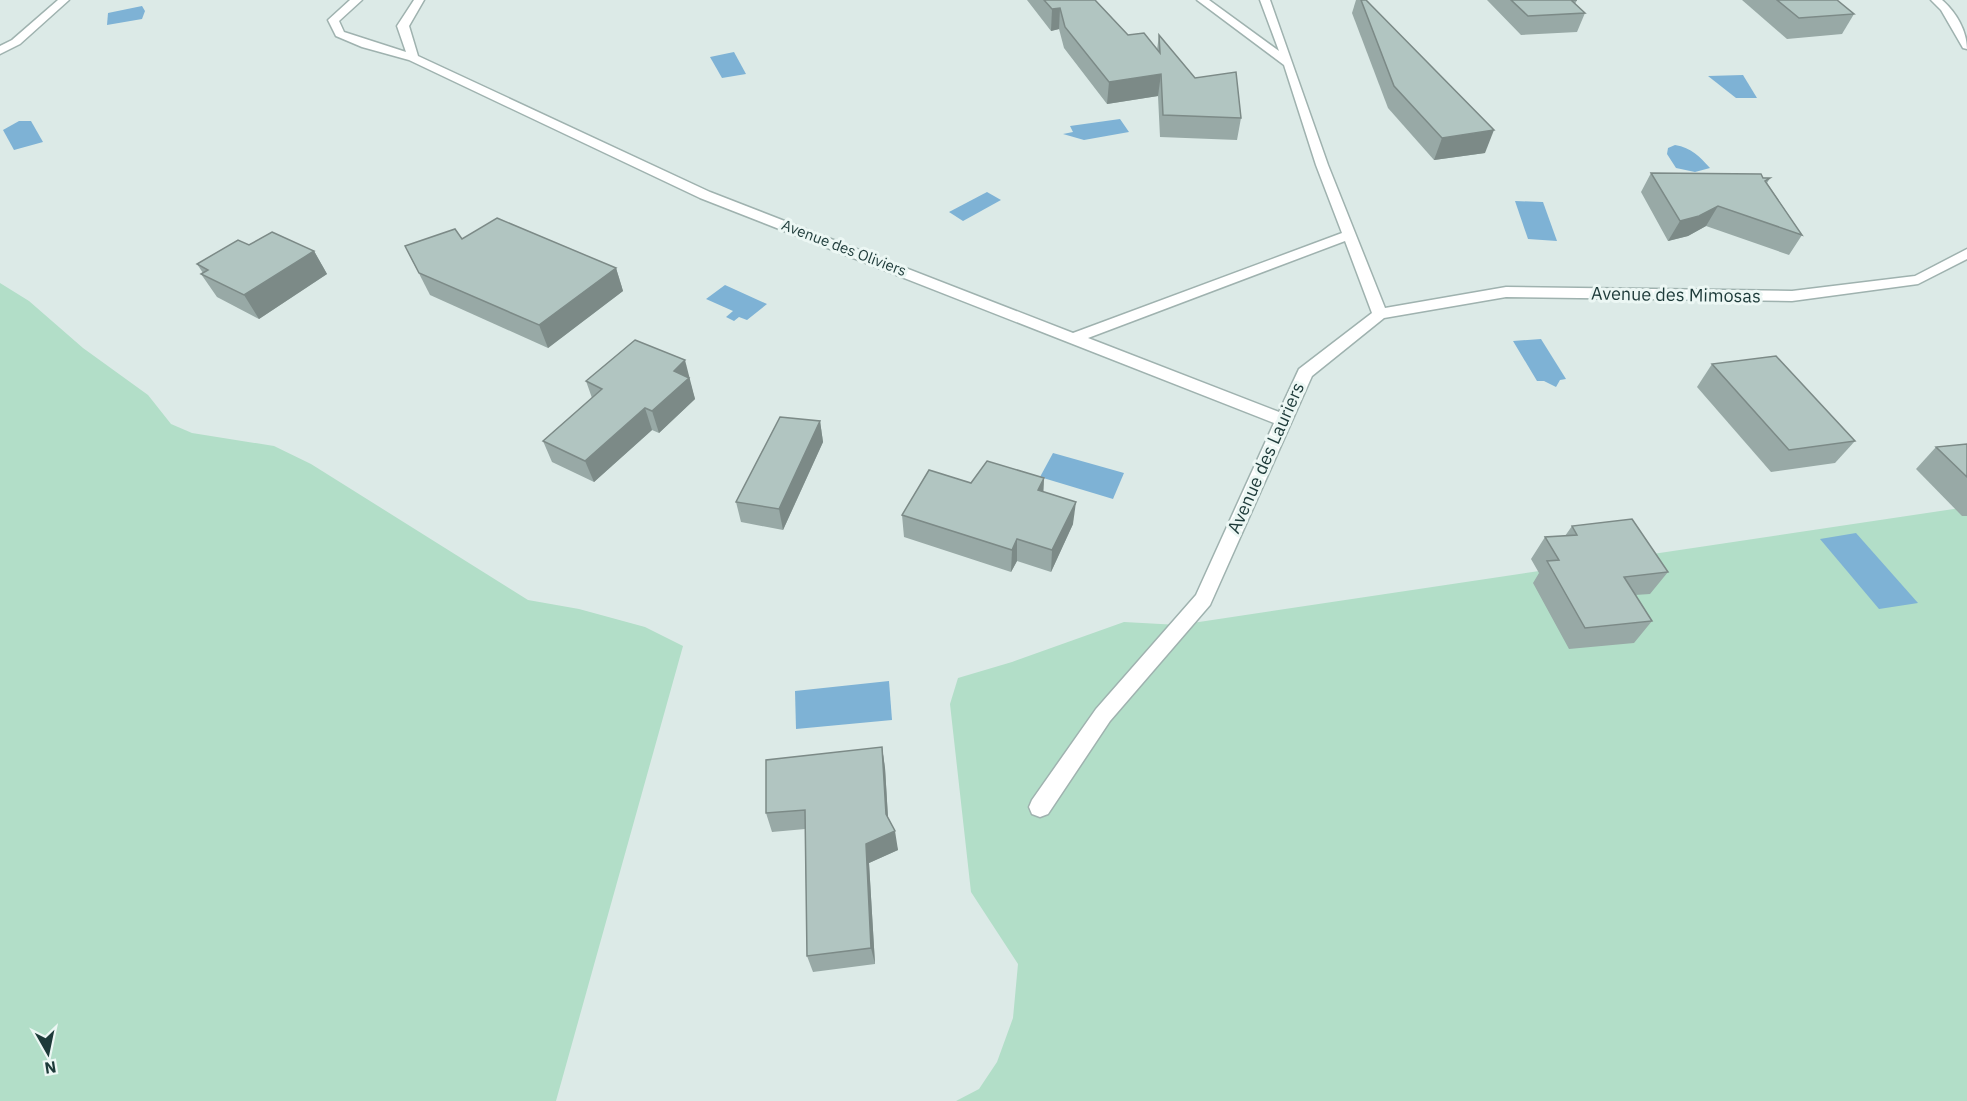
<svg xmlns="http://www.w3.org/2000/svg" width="1967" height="1101" viewBox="0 0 1967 1101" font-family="'IBM Plex Sans',sans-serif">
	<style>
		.green { fill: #b2dec8 }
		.water { fill: #7eb2d5 }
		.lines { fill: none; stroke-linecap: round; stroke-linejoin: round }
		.service-casing { stroke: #9fb2af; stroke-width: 3 }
		.minor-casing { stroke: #9fb2af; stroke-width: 3 }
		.service { fill: #fff; fill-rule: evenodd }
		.minor { fill: #fff; fill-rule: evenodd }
		.wall { fill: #98a9a6 }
		.shaded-wall { fill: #7c8a87 }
		.building { fill: #b1c5c1; stroke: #7c8a87; stroke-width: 1.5 }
		.labels { text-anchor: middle; stroke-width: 6; stroke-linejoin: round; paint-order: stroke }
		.far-street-label { font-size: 15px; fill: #1d3a39; stroke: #ecf7f4 }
		.street-label { font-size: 18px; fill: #1d3a39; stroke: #ecf7f4 }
	</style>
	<rect width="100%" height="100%" fill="#dceae7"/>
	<g class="green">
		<polygon points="0,283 29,301 83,348 148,395 171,424 192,433 274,446 311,464 528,600 579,609 645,627 683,646 556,1101 0,1101"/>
		<polygon points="1967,507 1967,1101 956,1101 979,1089 997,1062 1013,1018 1018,964 971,892 950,704 958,678 1012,662 1124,622 1179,625"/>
	</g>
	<g class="water">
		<polygon points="142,6 145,11 142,19 107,25 108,13"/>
		<polygon points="734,52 746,74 722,78 710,57"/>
		<polygon points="1743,75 1757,98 1736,98 1708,76"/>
		<polygon points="1120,119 1129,132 1084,140 1063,134 1073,132 1070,126"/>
		<polygon points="19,121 31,121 43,142 14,150 3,130"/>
		<path d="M1675,145C1692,148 1699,156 1710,168L1695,172L1676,168L1667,154L1668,148Z"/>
		<polygon points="987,192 1001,200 963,221 949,212"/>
		<polygon points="1515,201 1543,202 1557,241 1528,239"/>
		<polygon points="725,285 767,304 747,320 739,317 734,321 726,317 733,311 706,299"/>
		<polygon points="1541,339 1566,379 1560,380 1556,387 1544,381 1537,381 1513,341"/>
		<polygon points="1053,453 1124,473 1113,499 1040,477"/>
		<polygon points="1856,533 1918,603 1879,609 1820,539"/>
		<polygon points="889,681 892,720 796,729 795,691"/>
	</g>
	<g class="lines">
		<defs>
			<polygon id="service" points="58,0 69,0 20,44 0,54 0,46 12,40"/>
			<g id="minor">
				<path d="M350,0H362L339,21L344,32L406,52L397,26L414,0H424L409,26L418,56L710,192L1073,333L1342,233L1316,165L1284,65L1197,0H1209L1279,51L1260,0H1270L1328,165L1385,308L1506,287L1792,291L1915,276L1967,249V259L1918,284L1792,301L1506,297L1384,318L1312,376L1210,605L1110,721L1048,814L1040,817L1032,814L1029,807L1032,800L1096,709L1196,595L1274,423L700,198L409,60L362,47L336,36L328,20ZM1345,241L1372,313L1299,369L1279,412L1088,338Z"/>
				<path d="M1931,0H1942C1956,12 1967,31 1967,49L1963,48L1941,10Z"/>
			</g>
		</defs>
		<use href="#service" class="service-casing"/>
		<use href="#minor" class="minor-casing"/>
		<use href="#service" class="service"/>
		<use href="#minor" class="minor"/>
	</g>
	<g class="wall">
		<polygon points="1027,0 1095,0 1128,35 1157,50 1159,35 1195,78 1241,118 1237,140 1160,137 1158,96 1107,104 1064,48 1059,29 1051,31"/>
		<polygon points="1356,0 1366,0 1485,153 1434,160 1388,108 1352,13"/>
		<polygon points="1487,0 1577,0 1575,4 1585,13 1577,32 1521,35"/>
		<polygon points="1742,0 1837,0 1854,14 1842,34 1787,39"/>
		<polygon points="1651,173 1770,178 1767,183 1802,235 1789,255 1706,226 1688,236 1668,241 1641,192"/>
		<polygon points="462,239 616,268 623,291 548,348 430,295 405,246"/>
		<polygon points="249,245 314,251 327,274 259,319 217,297 201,274 203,273 197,264"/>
		<polygon points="1712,364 1855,441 1835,463 1771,472 1697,387"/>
		<polygon points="586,381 691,382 690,382 695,399 659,433 652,430 594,482 552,462 543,441 592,398"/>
		<polygon points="820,421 823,442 783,530 741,522 736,502"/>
		<polygon points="1967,444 1967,516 1962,516 1916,469 1936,447"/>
		<polygon points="1044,478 1043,492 1073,524 1051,572 1017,561 1011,572 904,537 902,515 971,483"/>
		<polygon points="1572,526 1668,572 1650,594 1635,595 1652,621 1634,643 1569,649 1533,583 1539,573 1531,559 1545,537 1565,536"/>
		<polygon points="882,747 885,768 888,818 898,850 869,863 875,964 813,972 807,956 805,829 772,832 766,813"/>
	</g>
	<g class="shaded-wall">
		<polygon points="1060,8 1059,29 1051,31 1052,9"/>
		<polygon points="1161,74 1158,96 1107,104 1109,82"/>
		<polygon points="1494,130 1485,153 1434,160 1442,138"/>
		<polygon points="1718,206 1706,226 1688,236 1668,241 1680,221"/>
		<polygon points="314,251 327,274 259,319 244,295"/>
		<polygon points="616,268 623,291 548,348 539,325"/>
		<polygon points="685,360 695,399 659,433 652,411 674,371"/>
		<polygon points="645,408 652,430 594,482 585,461"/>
		<polygon points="820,421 823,442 783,530 779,509"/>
		<polygon points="1044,478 1043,500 1038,490"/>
		<polygon points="1076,502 1073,524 1051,572 1052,550"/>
		<polygon points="1017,539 1017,561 1011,572 1012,550"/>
		<polygon points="882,747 885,768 889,833 886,814"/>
		<polygon points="895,831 898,850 869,863 875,964 871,948 866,844"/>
	</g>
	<g class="building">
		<polygon points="1044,0 1095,0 1128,35 1144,33 1160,53 1159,35 1195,78 1236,72 1241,118 1163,115 1161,74 1109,82 1065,27 1060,8 1052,9"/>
		<polygon points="1361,0 1366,0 1494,130 1442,138 1394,86"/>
		<polygon points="1511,0 1577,0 1571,0 1585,13 1528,16"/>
		<polygon points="1777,0 1837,0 1854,14 1799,18"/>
		<polygon points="1651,173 1761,174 1763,178 1770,178 1765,181 1802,235 1718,206 1699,216 1680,221"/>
		<polygon points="497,218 616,268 539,325 419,273 405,246 455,229 462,239"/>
		<polygon points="272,232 314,251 244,295 201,274 208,270 197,264 238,240 249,245"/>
		<polygon points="635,340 685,360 674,371 689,378 652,411 645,408 585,461 543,441 602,389 586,381"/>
		<polygon points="1776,356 1855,441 1789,450 1712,364"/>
		<polygon points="780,417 820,421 779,509 736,502"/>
		<polygon points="1967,444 1967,477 1936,447"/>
		<polygon points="987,461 1044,478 1038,490 1076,502 1052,550 1017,539 1012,550 902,515 929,470 971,483"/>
		<polygon points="1632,519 1668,572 1624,577 1652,621 1585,628 1547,561 1559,560 1545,537 1577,535 1572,526"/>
		<polygon points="882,747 886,814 895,831 866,844 871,948 807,956 805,810 766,813 766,760"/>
	</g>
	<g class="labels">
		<g class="far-street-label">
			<text transform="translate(844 248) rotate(21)" y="5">Avenue des Oliviers</text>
		</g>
		<g class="street-label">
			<text transform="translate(1676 295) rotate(1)" y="6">Avenue des Mimosas</text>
			<text transform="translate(1266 458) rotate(-66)" y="6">Avenue des Lauriers</text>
		</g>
	</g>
	<g transform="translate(48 1053) rotate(171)" stroke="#ecf7f4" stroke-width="4.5" paint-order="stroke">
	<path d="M0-4.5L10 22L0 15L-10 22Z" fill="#1d3a39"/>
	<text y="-9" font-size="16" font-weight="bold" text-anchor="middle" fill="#1d3a39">N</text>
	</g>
</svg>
